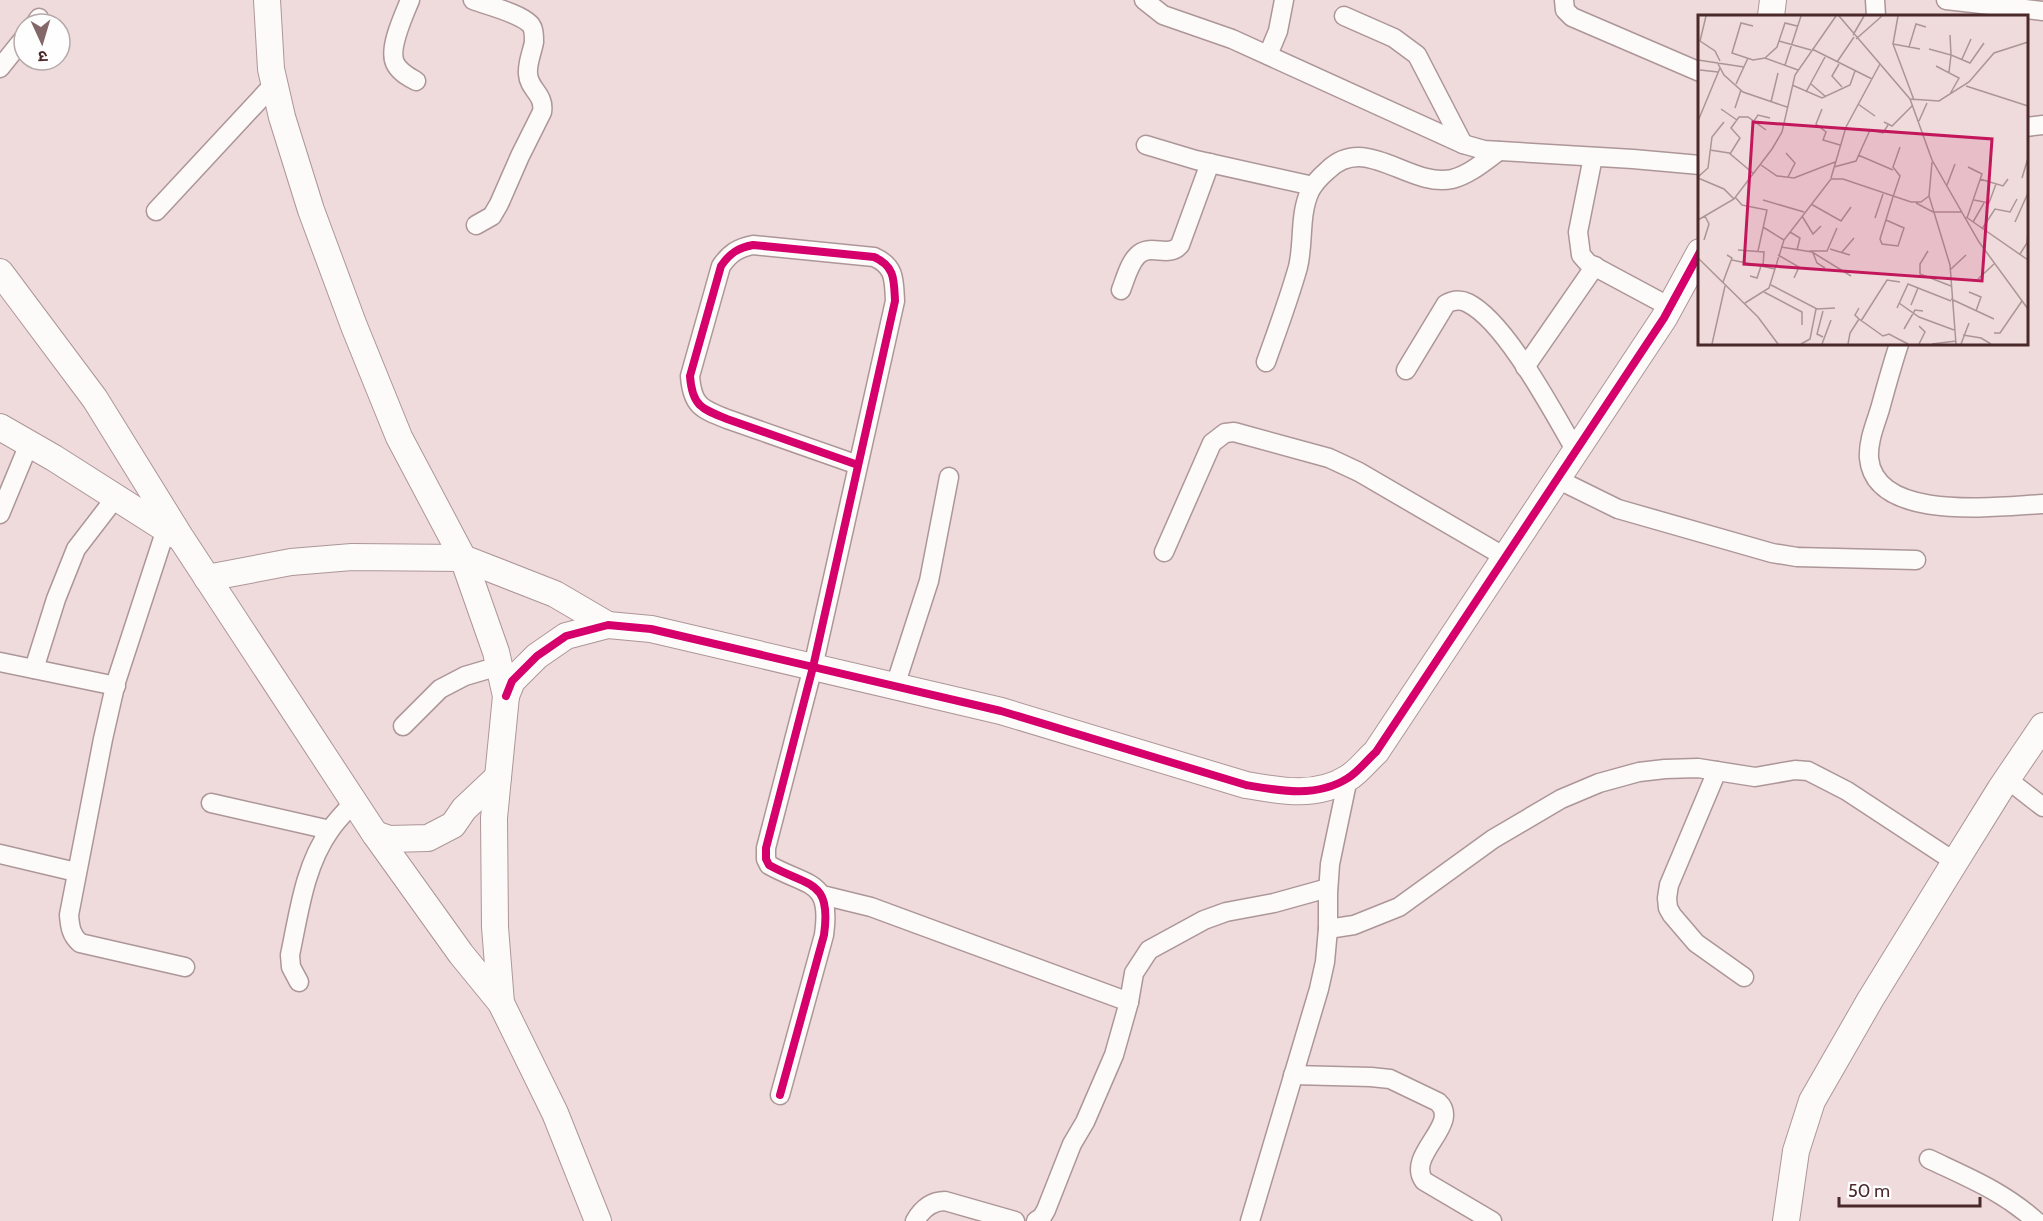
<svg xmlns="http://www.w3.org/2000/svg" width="2043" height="1221" viewBox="0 0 2043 1221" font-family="Cabin,'Noto Sans Devanagari',sans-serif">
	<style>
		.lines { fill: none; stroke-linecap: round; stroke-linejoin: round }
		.street-casing { stroke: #ad9697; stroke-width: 21 }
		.secondary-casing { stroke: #ad9697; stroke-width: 28 }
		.street { stroke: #fdfafa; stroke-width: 18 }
		.secondary { stroke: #fdfafa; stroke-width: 26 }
		.cycleway-casing { stroke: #fefefe; stroke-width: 11 }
		.cycleway { stroke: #d6006c; stroke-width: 8 }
		.inset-road { fill: none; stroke: #ad9495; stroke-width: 1.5 }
		.view { fill: #c2185b; fill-opacity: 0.15; stroke: #c2185b; stroke-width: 3 }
		.inset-edge { fill: none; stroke: #4b292b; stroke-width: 3 }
	</style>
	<rect width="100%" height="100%" fill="#efdbdc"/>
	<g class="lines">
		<defs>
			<g id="street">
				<path d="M410,0C404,15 388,48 395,63C399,72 409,77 416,81"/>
				<path d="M473,0C489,6 519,13 530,24C534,28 534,36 534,42C532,53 527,63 528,74C529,90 545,94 542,112L520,156L499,204L492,216L476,225"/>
				<polyline points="1144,0 1163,15 1232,39 1463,144 1484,150 1633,159 1700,165"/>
				<polyline points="1564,0 1565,10 1572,17 1700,72"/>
				<polyline points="1875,0 1876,16"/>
				<polyline points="1946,0 2043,11"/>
				<polyline points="1344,16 1394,38 1417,55 1463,144"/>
				<polyline points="35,24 39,18"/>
				<polyline points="1268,55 1278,31 1284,0"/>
				<polyline points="0,68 24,38"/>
				<polyline points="2026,127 2043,125"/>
				<polyline points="1146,145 1196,160 1313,186"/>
				<polyline points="1593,157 1578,232 1581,255 1588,263 1670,307"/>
				<polyline points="156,211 274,84"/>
				<path d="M1121,290C1125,280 1129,264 1137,256C1150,242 1168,259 1180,245L1210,163"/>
				<path d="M1899,344C1892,365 1886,387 1880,409C1875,425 1868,441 1869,458C1875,523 1999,506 2043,504"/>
				<path d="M1266,362C1277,331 1289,299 1298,267C1304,242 1299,215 1310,191C1314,183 1321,176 1328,170C1366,133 1409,188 1452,179C1469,175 1485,161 1499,151"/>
				<polyline points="1525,367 1595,266"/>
				<path d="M1406,370L1446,304C1453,300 1460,299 1468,303C1506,322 1553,412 1576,451"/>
				<polyline points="1557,479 1618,509 1772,553 1797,557 1916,560"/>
				<polyline points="0,514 29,444"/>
				<path d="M166,529L116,682L103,739L69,915C70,927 71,935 80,943L185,967"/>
				<polyline points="1164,552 1212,443 1225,433 1234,432 1329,458 1359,472 1505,557"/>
				<polyline points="0,662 116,686"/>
				<polyline points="34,669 56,599 76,549 116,497"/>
				<polyline points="895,686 929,581 949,477"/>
				<polyline points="403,726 440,689 465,676 499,666"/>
				<polyline points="1717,771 1669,885 1667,898 1668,908 1672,915 1696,943 1744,977"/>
				<polyline points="2007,779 2043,807"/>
				<polyline points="211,803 330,830"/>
				<polyline points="0,854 76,872"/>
				<polyline points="822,895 871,907 1129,1002"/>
				<polyline points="1328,929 1354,925 1399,907 1493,839 1561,799 1599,783 1639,772 1665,769 1698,768 1755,777 1795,770 1808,771 1847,791 1955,862"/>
				<path d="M299,982L291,967L290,955C299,913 304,867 330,830C337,820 346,811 354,802"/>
				<path d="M1293,1075L1371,1077L1390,1079L1438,1102C1462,1124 1405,1155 1424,1181L1492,1221"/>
				<path d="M780,1095L824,935C832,879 808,887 769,865L766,859V848L813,667L895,301C894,280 895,266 874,257L753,245C738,248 730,253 721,266L690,376C692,405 701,409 727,419L858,465"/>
				<path d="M1929,1159C1969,1178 2002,1191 2036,1221"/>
				<path d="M915,1221C922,1209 931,1201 945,1201L1015,1221"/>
				<polyline points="1036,1221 1042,1217 1046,1210 1072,1144 1085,1122 1114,1055 1129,1002 1134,973 1149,950 1204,920 1226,912 1274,903 1328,888"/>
				<polyline points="1250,1221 1319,989 1325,962 1328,929 1328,893 1330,864 1348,778"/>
			</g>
			<g id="secondary">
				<polyline points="267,0 271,69 282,117 311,210 354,326 399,437 463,558 496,652 506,696 494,818 495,927 501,1003"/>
				<polyline points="1771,16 1773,0"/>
				<polyline points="0,272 95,399 181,538 375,834 461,954 501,1003 555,1113 598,1221"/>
				<polyline points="0,427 54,458 175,535"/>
				<polyline points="207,578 291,562 352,557 463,558 555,594 608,625"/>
				<path d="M506,696L512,681L537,656L566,636L608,625L651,629L1001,711L1246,785C1280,791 1317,798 1348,778C1358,772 1367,760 1376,752L1664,318L1700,252"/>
				<polyline points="375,834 389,839 428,838 453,825 464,809 498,777"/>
				<polyline points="1786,1221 1796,1151 1812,1101 1870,1000 1955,862 2001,788 2043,726"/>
			</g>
		</defs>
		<use href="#street" class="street-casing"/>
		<use href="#secondary" class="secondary-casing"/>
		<use href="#street" class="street"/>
		<use href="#secondary" class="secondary"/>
		<defs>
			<g id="cycleway">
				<path d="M506,696L512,681L537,656L566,636L608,625L651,629L1001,711L1246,785C1280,791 1317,798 1348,778C1358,772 1367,760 1376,752L1664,318L1700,252"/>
				<path d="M780,1095L824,935C832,879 808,887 769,865L766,859V848L813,667L895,301C894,280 895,266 874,257L753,245C738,248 730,253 721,266L690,376C692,405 701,409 727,419L858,465"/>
			</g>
		</defs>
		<use href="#cycleway" class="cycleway-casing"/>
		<use href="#cycleway" class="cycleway"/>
	</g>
	<g transform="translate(1698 15)">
		<rect width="330" height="330" fill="#efdbdc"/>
		<path class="inset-road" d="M8,1L2,26L17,36L22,46M141,1L212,84L234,145L281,227L330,294M200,1L195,29L216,85M55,11L43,8L34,38L55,45L67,43L100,55M155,20L166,1M252,20L253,40L272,48L286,28M158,24L184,1M81,26L113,35M195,29L222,34M211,32L218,9L228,12M114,34L174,64M231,34L253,40L251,57M67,43L79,32L87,8L99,11M264,44L273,24M0,45L46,52M19,47L26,60L45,77L89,92M139,47L156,22M141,49L134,61L144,72M87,50L103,1M238,51L261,63L252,79M2,55L20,57M38,69L50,43M113,69L128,82M94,70L124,83L152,70L157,56M268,71L330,91M108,77L127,42M212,84L241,86L271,67L296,38L330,27M73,87L80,58M160,89L177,101M37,93L43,75M23,94L39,105M124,94L118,109L128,117L125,125L142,130M0,106L22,53M56,106L60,100L72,103M221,106L229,88M186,107L194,111L215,90M12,135L31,138L56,159M88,138L97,148L90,162M32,139L42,123L33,113L41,102H50L68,115M160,140L195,155M234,147L231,181L252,250L258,329M63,150L79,161L96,163L137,147M136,152L158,146L172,115L185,118L190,110M0,162L10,153L14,122L26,107M0,163L26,174L36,184M133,163L148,112L182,49M324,163L330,143M282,164L305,171L310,164M249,170L257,149M37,182L44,190L69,195L60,236M65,185L106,197M276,185L291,188L298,169M218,188L235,197H264M113,189L143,206L153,192M104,201L115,219L123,211M268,202L330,245M177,203L185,179M269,203L284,159L270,152M0,205L36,184L74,134L84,117L97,60L138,1M188,205L206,213L200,231L184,229L182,224L195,182L202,161L195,152L202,132M275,207L286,188M317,207L330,178M65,212L86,225M284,214L297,194L312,197L319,184M92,217L102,223L99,235M6,225L11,209L7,201M83,232L114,237L153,261M132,234L152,240M40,235L66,237L65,251M111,236H129L139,213M230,236L222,249V259L253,271M144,237L156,223M115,238L119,248L127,253M322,239L329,228L330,218M80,240L101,252L96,263M0,243L60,302L80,329M34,245L77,254M253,254L268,240M52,261L59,263L63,251M280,264L296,249M25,267L34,243L29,240M73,270L119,294L137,293M66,277L104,297V310M271,277L283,282L278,296M253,284L296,304M47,288L71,273L86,225L133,164H145L213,187H223L231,181M201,288L221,302L256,315M213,290L220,273M161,293L157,300L161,304L185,321L191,319L210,329M199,293L210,269L253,286M163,306L189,265L202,267M206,314L217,295L225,296M296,318H302L324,286M265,320L283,323L293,329M125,322L119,319L125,296M14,329L27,271M103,329L112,324L118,294M124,329L133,305M150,329L152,318L161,304M221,329L227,317L221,311M234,329L258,326M263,329L271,308"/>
		<path class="view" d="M55,107L294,124L284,266L46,249Z"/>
		<rect width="330" height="330" class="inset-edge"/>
	</g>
	<g transform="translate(42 42) rotate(176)"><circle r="28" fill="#fefefe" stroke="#b6a9aa" stroke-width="1.5"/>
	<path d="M0-4.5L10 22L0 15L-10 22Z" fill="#846769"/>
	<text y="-9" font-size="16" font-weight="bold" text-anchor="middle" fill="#4b292b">उ</text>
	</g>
	<path d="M1839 1197v9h141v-9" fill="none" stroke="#4b292b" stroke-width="3"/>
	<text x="1848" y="1197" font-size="18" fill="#4b292b" stroke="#fefefe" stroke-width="4.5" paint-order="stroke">50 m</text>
</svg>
